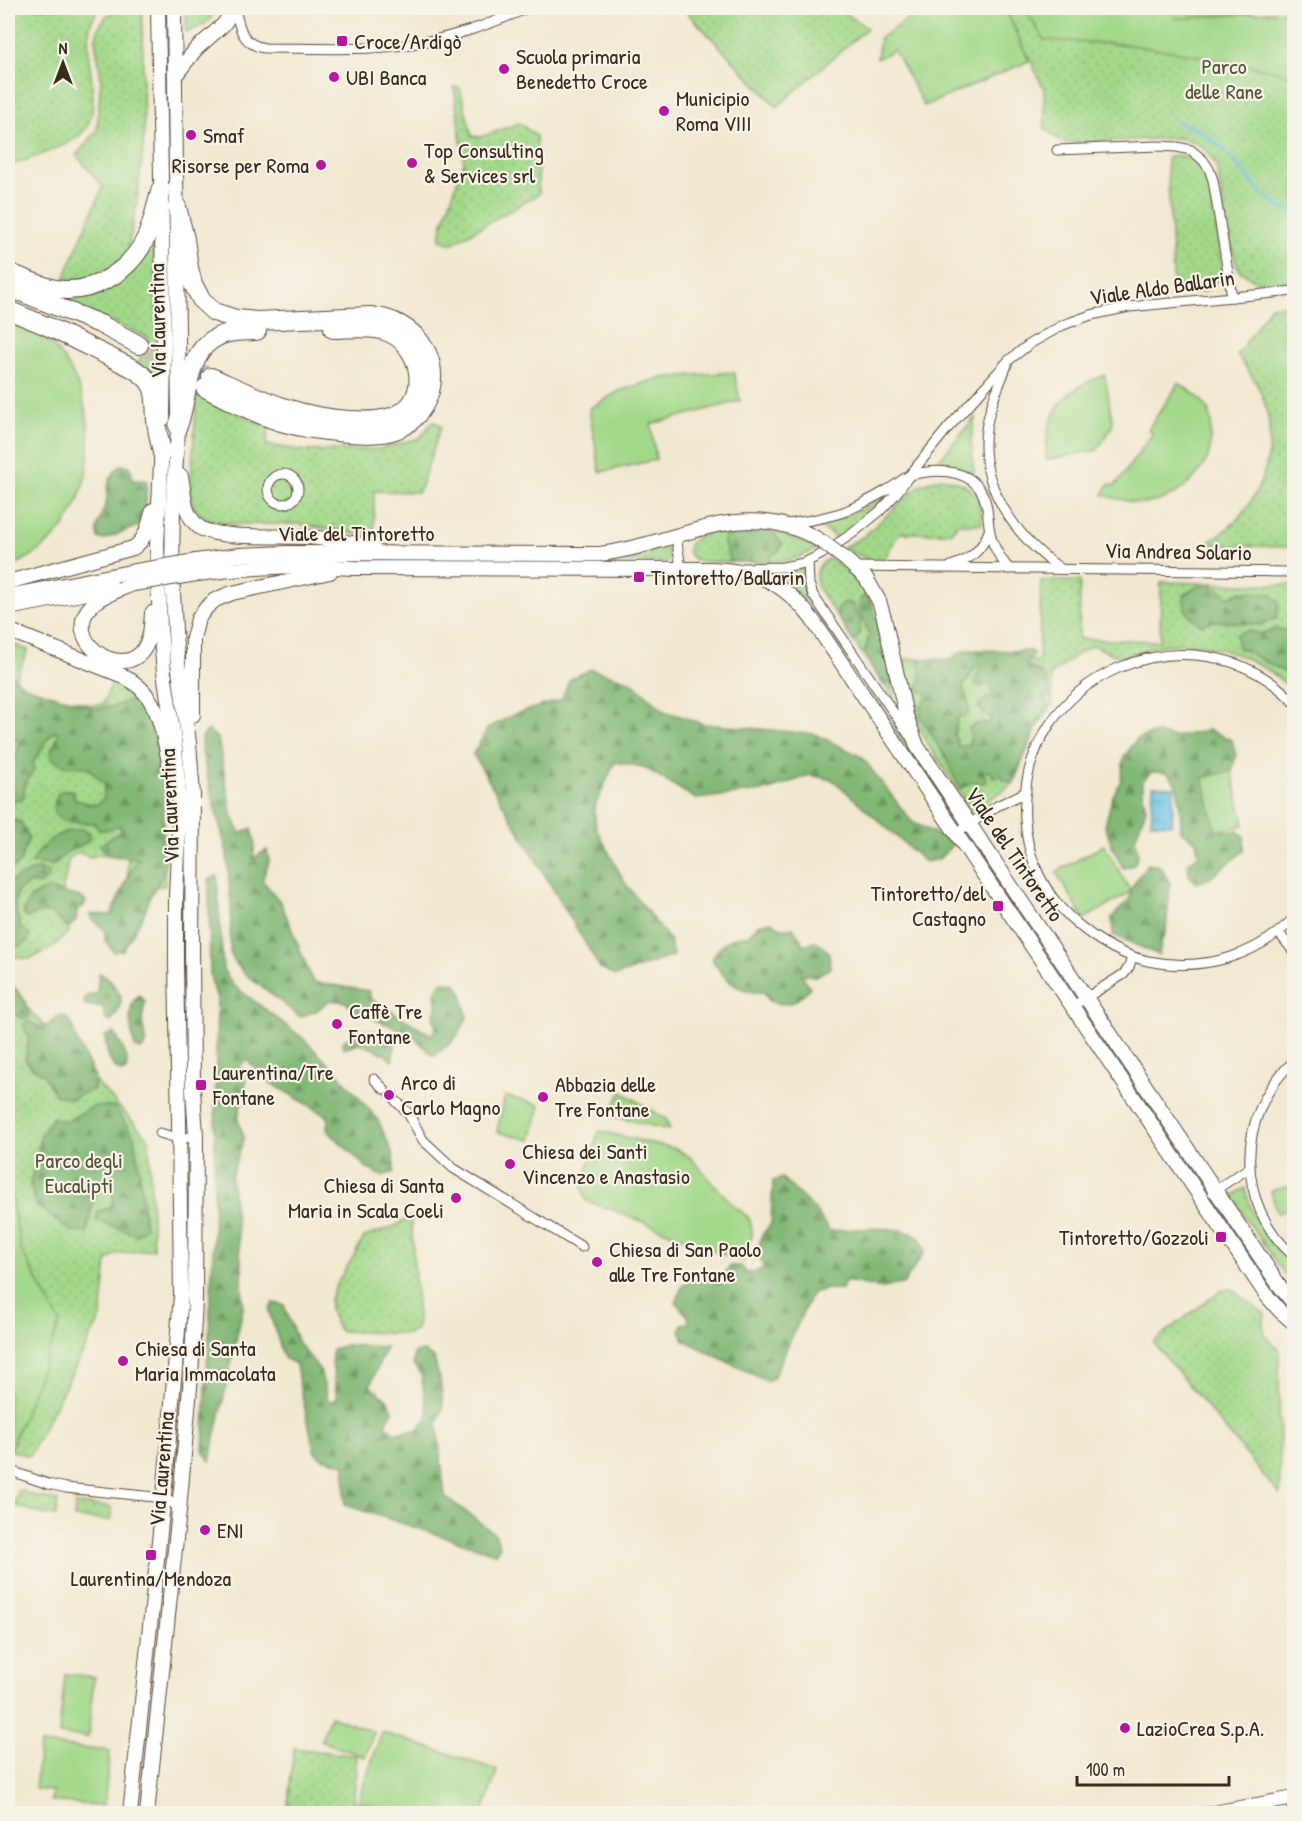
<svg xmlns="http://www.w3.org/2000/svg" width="1302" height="1821" viewBox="0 0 1302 1821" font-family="'Patrick Hand',sans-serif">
<defs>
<pattern id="grass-dots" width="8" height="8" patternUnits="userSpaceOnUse" patternTransform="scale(1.5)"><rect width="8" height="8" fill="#a2d889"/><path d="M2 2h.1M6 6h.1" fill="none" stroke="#8cba76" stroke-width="1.8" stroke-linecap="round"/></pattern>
<pattern id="forest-firs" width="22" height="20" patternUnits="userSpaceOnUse" patternTransform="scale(1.5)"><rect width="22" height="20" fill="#81b875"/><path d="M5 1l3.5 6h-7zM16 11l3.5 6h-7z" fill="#6b965f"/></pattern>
<pattern id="water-ripples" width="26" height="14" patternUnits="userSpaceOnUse" patternTransform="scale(1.5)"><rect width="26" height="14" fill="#67c1e5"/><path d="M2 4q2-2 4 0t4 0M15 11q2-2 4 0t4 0" fill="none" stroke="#569db9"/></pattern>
</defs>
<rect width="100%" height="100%" fill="#f7f3e8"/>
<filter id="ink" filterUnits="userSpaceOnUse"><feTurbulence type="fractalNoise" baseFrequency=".0167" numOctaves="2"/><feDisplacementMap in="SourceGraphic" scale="12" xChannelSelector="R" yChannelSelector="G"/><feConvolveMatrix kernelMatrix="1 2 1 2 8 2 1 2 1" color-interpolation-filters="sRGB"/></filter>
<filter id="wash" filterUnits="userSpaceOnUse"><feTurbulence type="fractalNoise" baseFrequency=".008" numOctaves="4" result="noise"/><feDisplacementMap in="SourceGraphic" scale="24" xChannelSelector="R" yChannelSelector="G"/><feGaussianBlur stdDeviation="1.35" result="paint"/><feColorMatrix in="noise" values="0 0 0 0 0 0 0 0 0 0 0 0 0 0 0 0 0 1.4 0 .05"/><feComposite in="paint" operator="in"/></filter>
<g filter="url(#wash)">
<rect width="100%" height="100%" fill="#f1e8d0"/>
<!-- grass -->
<g fill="url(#grass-dots)" stroke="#6e8154" stroke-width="1.5">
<path d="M8 8H100C68 41 116 110 76 138 60 149 27 160 8 166Z"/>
<path d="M122 8H142L144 138 137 202 129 244 123 259 99 274 81 280 64 278 103 187 76 155 97 131 101 78 95 40 99 27 107 15Z"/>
<path d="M186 8H214C213 23 199 28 186 32Z"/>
<path d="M683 8H838L867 28 777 107Z"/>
<path d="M1005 8H1247L1254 14 1294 10V281L1270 284 1256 281 1240 271 1236 263 1230 242 1216 165C1205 147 1198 141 1177 138L1063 143 1045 129 1044 89Z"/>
<path d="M454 87 460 88 472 136 481 137 519 123 536 136 539 194 451 244 440 240 442 226 464 162Z"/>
<path d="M1174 155C1194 158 1202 162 1210 182L1222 272 1214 285 1204 292 1178 293 1174 290 1167 162 1168 158Z"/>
<path d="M155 244 158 389 137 366 149 338 56 299C82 297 111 293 131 273 140 264 147 253 155 244Z"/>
<path d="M1294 304V547L1202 545C1257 520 1285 450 1261 393 1255 379 1246 367 1237 355L1271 306Z"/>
<path d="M197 394 269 428 266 445 307 451 379 449 420 438 433 421 441 426 419 492 374 491V537L298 524H232L215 521 204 517 194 509 190 496Z"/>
<path d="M975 417 971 440 974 474 956 466 935 465Z"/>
<path d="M940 478C969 481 982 495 982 524H957L952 532 944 533H899L881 565 842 548 863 537 920 485Z"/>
<path d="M887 495 888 497 868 515 836 540 829 532 811 525C840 521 863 510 887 495Z"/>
<path d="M756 528C778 531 798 539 818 549L789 561 711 562 697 561C691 557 686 553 689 546 698 527 738 529 756 528Z"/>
<path d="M662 546C669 550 671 555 666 562H596V559L633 555Z"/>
<path d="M830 558 851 576 871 600 892 675 894 697 883 684 819 590C813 576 816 565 830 558Z"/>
<path d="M803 568C802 579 803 587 809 597L959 820 956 821 813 608 788 583 775 574Z"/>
<path d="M1041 581H1080L1079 639 1160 641 1161 582 1294 585V691C1258 657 1209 638 1159 646 1150 648 1125 657 1119 656 1111 655 1101 648 1093 645L1077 654 1051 675 1053 704 1038 725 1013 784 974 810H971L927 743 915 716 903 659 1039 661Z"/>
<path d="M8 643 28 650 12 686 92 705 103 704 111 685 117 682 130 688 142 698 158 737 163 784 165 886 127 888 128 855 106 854 88 857 79 852 69 858 63 888 69 931 52 948 29 959 12 956 8 959Z"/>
<path d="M8 977 24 1004 149 1139 153 1249 116 1254 107 1261 101 1317 29 1456 10 1450 60 1322 21 1250 10 1188 8 1187Z"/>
<path d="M1245 1188C1252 1220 1269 1245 1294 1266V1288L1231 1197Z"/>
<path d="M411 1217 418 1322 416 1329 409 1334 340 1331C334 1322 328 1311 330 1300 334 1284 356 1255 364 1237L391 1228Z"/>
<path d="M1231 1289 1265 1314C1262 1332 1262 1338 1279 1348L1280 1495 1153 1342 1220 1291Z"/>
<path d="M19 1490 35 1496 58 1501 56 1516 42 1514 14 1505Z"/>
<path d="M75 1504 111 1507V1520L74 1518Z"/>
<path d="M294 1748 357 1756 354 1797 358 1813H287Z"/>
</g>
<!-- forest -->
<g fill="url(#forest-firs)" stroke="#5e714a" stroke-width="1.5" fill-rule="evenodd">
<path d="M121 465 130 466 133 481 140 479 147 481 145 515 140 525 103 540 98 538C94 525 104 513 107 500 108 496 107 490 108 486 110 478 115 470 121 465Z"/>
<path d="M731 528C753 528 771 522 782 545L778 552 772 555 770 562H731C725 548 719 540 731 528Z"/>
<path d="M1213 585 1229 597 1241 591 1271 594 1279 602 1277 618 1259 625 1215 621 1201 625C1188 615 1183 613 1184 595L1198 586Z"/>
<path d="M865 596C876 605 891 658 892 674 892 677 890 681 890 684H883L864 655 869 635 859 607 860 599Z"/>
<path d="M845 602 852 604 861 620 859 636 853 641 838 617V608Z"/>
<path d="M1276 629 1294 631V677L1238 647 1236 635C1245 629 1250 631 1260 633 1265 633 1271 630 1276 629Z"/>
<path d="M966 650 1030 651 1034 654 1026 665C1046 676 1046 673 1051 696L1041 698 1049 704 1033 732 1012 783 1003 779 1001 775 998 777 993 776 990 771 980 772 985 775 986 781 982 783C975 778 967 785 960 789L945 756 921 718 920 707 926 699 927 693 920 691 918 688 921 678 918 659 954 660 955 655ZM980 665 981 669 977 674 974 683 980 688 985 684H991L992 696 985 699 978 707 982 712 992 718 989 723 975 724 969 728 971 739 968 745 959 747 954 734 958 717H965L969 712 968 700 963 687 974 669Z"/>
<path d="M591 669 632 682 664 711 704 724 815 734 862 757 912 822 954 843 939 859 925 862 833 780 810 775 769 790 696 799 644 767 615 762 594 808 596 828 625 883 670 940 673 956 615 976 600 968 473 754 488 728 515 714 561 700 570 679Z"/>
<path d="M8 673 25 686 96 709 115 706 133 699 142 703 154 733 164 796 161 838 166 858 163 875 150 896 144 914 123 950 114 952 105 941V930L91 919V914L111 915 132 868 139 859 107 855 100 845 121 831 120 825 107 830H99L94 823 66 822 54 814V805L58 793 65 790 73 791 75 800 96 805 104 798V783L87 767 66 766 52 759 50 754 59 734 55 731 49 737 33 763 34 770 25 783 24 796 21 800H14L8 806V776L20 743 15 738 8 759Z"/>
<path d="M208 730 218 739 231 811 240 834 252 828 255 843 253 858 267 850 269 862 262 880 281 903 313 982 369 991 371 999 431 1035 436 1029 433 1016 436 1009 435 991 442 982 455 983 461 990 467 1018 459 1033 450 1044 434 1056 410 1034 354 1010 346 1002 330 1000 316 1011 300 1017 244 973 234 961 230 952 231 905 227 853 207 776 201 745 202 737Z"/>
<path d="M1208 730 1232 740 1236 756 1232 771 1204 778 1216 831H1237L1244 836V851L1211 877 1197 883 1189 876 1188 863 1199 855 1196 841 1181 831C1180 816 1182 780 1166 773 1162 772 1156 772 1152 772L1143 780V795L1146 809 1135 839 1138 854 1134 865 1123 868 1113 848 1105 826 1112 798 1121 780 1124 757 1137 739 1155 733 1172 737 1187 735Z"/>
<path d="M14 820 21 822 29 838 19 864 11 869C7 855 3 832 14 820Z"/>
<path d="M82 829 90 833V838L84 844 67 852 54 865 31 863C44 841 57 831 82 829Z"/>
<path d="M1147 864 1160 866 1170 883 1166 931 1161 942 1159 955 1113 935 1112 918 1130 898 1132 887Z"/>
<path d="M36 869 49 872 48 878 39 885 32 882 17 892 15 905 20 927 30 935 28 941 21 946H8V886L13 880Z"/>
<path d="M217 876 223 970 233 985 304 1039 341 1077 378 1120 393 1155 394 1172 382 1176 368 1169 327 1130 328 1116 272 1084 247 1060 240 1065 246 1082 238 1119 244 1138 231 1177 242 1269 243 1308 210 1461 203 1450 213 1254 217 999 210 976 209 880Z"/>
<path d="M49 889 80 897 86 901 84 906 77 910C77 919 76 923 68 927L51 913H38L27 918 23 914C29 896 32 895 49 889Z"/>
<path d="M771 922 781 928H793L800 937 803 945 816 941 829 952 830 968 816 976 801 974 810 987C797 1002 789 1008 769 1001L764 992C741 994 723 980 712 959 720 944 730 935 748 936L758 925Z"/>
<path d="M99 973 109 979 121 996 120 1008 111 1021H107L104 1015V1007L87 1006 84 1003 85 997 97 993Z"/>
<path d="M8 987H14L24 999 30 1017 24 1019 18 1017 8 1006Z"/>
<path d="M139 995 145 1001 142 1020 146 1044 141 1050 135 1047C131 1032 125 1006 139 995Z"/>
<path d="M58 1016 66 1017 73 1026 76 1039 95 1077 94 1089C86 1093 79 1094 72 1099L55 1095 43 1074 32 1068 25 1059 29 1037 25 1030 24 1024 28 1021C45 1031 45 1029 58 1016Z"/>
<path d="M357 1030 382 1032 396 1041 392 1061 385 1054 360 1043 343 1048V1042Z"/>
<path d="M115 1033C120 1046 130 1055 126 1070L121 1072C107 1064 107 1051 105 1036Z"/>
<path d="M94 1106 115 1107 134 1137 140 1173 145 1227 137 1235 96 1220 98 1212 110 1207 114 1201 109 1183H99L93 1202 87 1234 73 1232 37 1207 30 1185 41 1135 53 1117 65 1122Z"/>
<path d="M782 1178 815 1210 829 1231C849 1230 904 1223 919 1238 922 1240 924 1247 925 1251L904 1283 883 1288 845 1281 842 1289H826L812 1293 773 1378 766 1381 684 1340 680 1329 683 1324 689 1323 688 1316 676 1303 683 1284 705 1276 720 1279 730 1266H741L746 1273 756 1272 764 1268 758 1252 761 1236 771 1224 773 1181Z"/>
<path d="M273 1303 284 1305 297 1341 320 1370 328 1401 337 1400 332 1362V1349L346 1345 386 1347 370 1386 387 1399 393 1411 388 1419 386 1426 395 1433 417 1430 428 1416 421 1374 413 1364 414 1353 423 1351 434 1358 441 1385 443 1408 437 1423 445 1496 495 1534 500 1546 495 1553 345 1505V1464L322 1458 315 1452 299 1383 296 1364 284 1358 269 1311Z"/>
</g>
<!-- garden -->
<g fill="#a2d889" stroke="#6e8154" stroke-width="1.5">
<path d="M918 8H1005L1029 61 924 106 894 50 877 59 880 38 905 21Z"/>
<path d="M1025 8H1171L1175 19 1294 10V78L1276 71 1179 52 1122 44 1044 40Z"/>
<path d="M8 319C17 323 28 326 37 332 95 374 104 466 66 523 53 543 29 559 8 568Z"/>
<path d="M734 372 740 401 651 424 656 460 600 472 589 409 619 391 660 378Z"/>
<path d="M1105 375 1113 425 1097 450 1046 460C1044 415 1062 389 1105 375Z"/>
<path d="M1179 383C1191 392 1203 398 1209 412 1212 419 1211 431 1210 439 1210 445 1210 452 1208 457 1197 481 1173 500 1148 503 1132 504 1118 498 1103 495L1109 484 1115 486 1153 433 1148 429Z"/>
<path d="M1232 771 1244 825 1216 831 1203 778Z"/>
<path d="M1104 845 1131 892 1084 919 1056 872Z"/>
<path d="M622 1092 666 1119 670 1130 607 1115Z"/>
<path d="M505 1096 540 1105 531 1140 497 1132Z"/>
<path d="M599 1131 677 1149 690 1157 731 1203 749 1218 752 1229V1236L743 1261C689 1244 639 1217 586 1201L582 1186Z"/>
<path d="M1294 1185V1208L1277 1213 1271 1191Z"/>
<path d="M8 1187H9L21 1250 60 1322 10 1450 8 1449Z"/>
<path d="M65 1674 94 1677 88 1737 59 1734Z"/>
<path d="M330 1716 374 1732 365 1757 321 1741Z"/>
<path d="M382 1732 497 1770 483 1813H395L358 1801Z"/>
<path d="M40 1744 110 1751 104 1806 51 1801 52 1791 35 1789Z"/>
</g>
<!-- water -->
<path fill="url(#water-ripples)" stroke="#517682" stroke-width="1.5" d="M1153 786 1174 787 1172 824 1151 823Z"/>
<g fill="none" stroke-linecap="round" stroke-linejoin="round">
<!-- stream -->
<path stroke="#67c1e5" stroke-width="3" d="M1176 121 1202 132 1224 150 1262 193 1280 207 1294 213"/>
</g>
</g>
<g filter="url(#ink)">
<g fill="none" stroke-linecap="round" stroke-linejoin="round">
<!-- street-tunnel -->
<path stroke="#cdc2ac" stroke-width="9" stroke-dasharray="9 4.5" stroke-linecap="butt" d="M384 1089 396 1101"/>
<!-- highway-tunnel -->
<path stroke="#cdc2ac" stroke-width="18" stroke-dasharray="18 9" stroke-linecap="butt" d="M139 345 211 377"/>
<defs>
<g id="street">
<path d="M235 8C239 27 242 45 265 48 311 48 358 51 404 45 447 40 488 25 528 8"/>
<path d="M1057 150 1157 146 1177 147 1191 150 1203 160 1209 169 1213 180 1232 297"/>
<path d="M1007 365C999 386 989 407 986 430 978 487 1018 539 1061 569"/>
<circle cx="283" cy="489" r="15"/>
<path d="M788 524C807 521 827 518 846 511 860 505 874 498 887 490 895 486 903 478 911 475 933 469 964 468 979 488 989 502 987 517 990 532 992 546 1000 558 1009 569"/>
<path d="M676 536 681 568"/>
<path d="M808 562 809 584 813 595 909 735"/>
<path d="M951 566C970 560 982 550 989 531"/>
<path d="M855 567 1294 572"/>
<path d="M743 568 783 567 804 563 822 554 853 533 880 511 895 495 909 476 947 429 1009 360 1031 343 1063 325 1091 315 1129 307 1294 291"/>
<path d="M1294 702C1194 599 1015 675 1025 820 1027 853 1039 882 1060 907 1083 932 1115 954 1148 961 1202 972 1256 957 1294 918"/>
<path d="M956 833 997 806 1026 792"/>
<path d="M1279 933 1294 952"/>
<path d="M1073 1006 1124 974 1129 967 1132 957"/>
<path d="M1294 1061C1236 1113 1234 1205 1294 1256"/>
<path d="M374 1079 384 1089"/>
<path d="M396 1101 408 1113 423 1140 453 1168 582 1247"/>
<path d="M160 1133 180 1139 196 1136"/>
<path d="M1212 1192 1249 1168"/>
<path d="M8 1470 48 1484 66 1488 164 1498 172 1502 179 1511"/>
</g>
<g id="secondary">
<path d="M158 8 164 345 163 419"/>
<path d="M175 76 196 49 223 25 235 8"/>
<path d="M181 476C185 494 182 513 199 527 215 540 285 535 309 537 330 539 352 543 373 547"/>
<path d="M845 559 866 578 879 601 884 618 906 715 917 746 1279 1285 1294 1304"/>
<path d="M196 561 239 555 289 553 600 554C679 545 746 492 824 543"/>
<path d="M197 574C249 567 300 564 353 568L707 569C755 570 782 580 812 619L1267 1296 1280 1311 1294 1323"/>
<path d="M8 582 133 548C147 539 148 525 153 510"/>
<path d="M133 584C119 590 103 595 92 605 59 638 121 683 144 649 151 638 151 626 152 613"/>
<path d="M8 596 130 572"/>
<path d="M8 608 113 588"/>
<path d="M8 630 123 676C160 694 162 731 170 767"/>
<path d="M193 715V638L198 619 206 608 215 600 232 593 330 572"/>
<path d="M130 1814 165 1485 181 1296 179 1122 176 963V897L180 805 174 739 164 672 160 628 157 545 162 444"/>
<path d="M147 1814 179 1511 191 1376 195 1301 196 1136 193 1090 192 947 193 795 189 743 176 648 172 574 173 503 179 416 174 8"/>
<path d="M1208 1814 1294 1798"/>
<path d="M1294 1814V1813"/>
</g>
<g id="highway">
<path d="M177 207 185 239 189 268 193 284 202 301 214 312 236 319 257 321 370 316C416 319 449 364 423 407 416 418 407 426 395 430 380 435 364 434 349 433 323 431 297 428 272 419 249 411 227 399 205 388"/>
<path d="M8 272C23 278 39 286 56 289 93 295 130 271 146 238 153 222 156 205 161 189"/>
<path d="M8 287 100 324 139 345"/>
<path d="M8 310 49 327 134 369C159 385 154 394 156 420 157 431 160 442 162 453"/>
<path d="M211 377C259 398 296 417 350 420 364 421 378 421 391 417 431 405 424 351 392 334 375 325 351 329 333 329"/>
<path d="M178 426C190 393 185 342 229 333 238 331 248 331 257 331"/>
</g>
</defs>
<!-- street casing -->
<use href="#street" stroke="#564639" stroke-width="11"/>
<!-- secondary casing -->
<use href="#secondary" stroke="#564639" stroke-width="16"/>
<!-- highway casing -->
<use href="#highway" stroke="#564639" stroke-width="20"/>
<!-- street -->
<use href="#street" stroke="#fff" stroke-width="9"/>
<!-- secondary -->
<use href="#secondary" stroke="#fff" stroke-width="14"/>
<!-- highway -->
<use href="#highway" stroke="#fff" stroke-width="18"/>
<defs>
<g id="secondary-bridge">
<path d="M824 543 845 559"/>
<path d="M130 572 196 561"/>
<path d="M133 584 197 574"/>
</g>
</defs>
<!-- secondary-bridge casing -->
<use href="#secondary-bridge" stroke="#564639" stroke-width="16" stroke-linecap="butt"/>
<!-- secondary-bridge -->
<use href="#secondary-bridge" stroke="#fff" stroke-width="14"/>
</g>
</g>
<!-- markers -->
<g fill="#b5179e" stroke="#f7f3e8" stroke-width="2">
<rect x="336" y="35" width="12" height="12" rx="3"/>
<circle cx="504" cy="69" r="6"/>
<circle cx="334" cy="77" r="6"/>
<circle cx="664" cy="111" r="6"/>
<circle cx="191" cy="135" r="6"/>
<circle cx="412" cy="163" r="6"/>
<circle cx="321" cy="165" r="6"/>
<rect x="633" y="571" width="12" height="12" rx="3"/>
<rect x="992" y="900" width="12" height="12" rx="3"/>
<circle cx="337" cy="1024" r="6"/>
<rect x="195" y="1079" width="12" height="12" rx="3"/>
<circle cx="389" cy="1095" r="6"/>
<circle cx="543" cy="1097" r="6"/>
<circle cx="510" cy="1164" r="6"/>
<circle cx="456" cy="1198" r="6"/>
<rect x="1215" y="1231" width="12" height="12" rx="3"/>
<circle cx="597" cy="1262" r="6"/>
<circle cx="123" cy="1361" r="6"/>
<circle cx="205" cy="1530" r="6"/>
<rect x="145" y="1549" width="12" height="12" rx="3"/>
<circle cx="1125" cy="1728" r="6"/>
</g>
<g text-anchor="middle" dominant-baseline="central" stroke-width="4.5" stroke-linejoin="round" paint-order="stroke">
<!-- poi labels -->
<g font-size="22" fill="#3b2a1e" stroke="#f7f3e8" text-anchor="start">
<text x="354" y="41">Croce/Ardigò</text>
<text x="516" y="56">Scuola primaria<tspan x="516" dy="25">Benedetto Croce</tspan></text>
<text x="346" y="77">UBI Banca</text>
<text x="676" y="98">Municipio<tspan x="676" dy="25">Roma VIII</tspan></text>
<text x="203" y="135">Smaf</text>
<text x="424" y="150">Top Consulting<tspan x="424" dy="25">&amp; Services srl</tspan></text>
<text x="309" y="165" text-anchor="end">Risorse per Roma</text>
<text x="651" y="577">Tintoretto/Ballarin</text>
<text x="986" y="893" text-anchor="end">Tintoretto/del<tspan x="986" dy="25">Castagno</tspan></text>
<text x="349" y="1011">Caffè Tre<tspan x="349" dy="25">Fontane</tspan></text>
<text x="213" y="1072">Laurentina/Tre<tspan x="213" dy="25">Fontane</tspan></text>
<text x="401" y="1082">Arco di<tspan x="401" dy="25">Carlo Magno</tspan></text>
<text x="555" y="1084">Abbazia delle<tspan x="555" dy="25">Tre Fontane</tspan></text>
<text x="522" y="1151">Chiesa dei Santi<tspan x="522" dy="25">Vincenzo e Anastasio</tspan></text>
<text x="444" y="1185" text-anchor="end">Chiesa di Santa<tspan x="444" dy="25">Maria in Scala Coeli</tspan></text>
<text x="1209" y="1237" text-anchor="end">Tintoretto/Gozzoli</text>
<text x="609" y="1249">Chiesa di San Paolo<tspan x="609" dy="25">alle Tre Fontane</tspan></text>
<text x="135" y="1348">Chiesa di Santa<tspan x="135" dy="25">Maria Immacolata</tspan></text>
<text x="217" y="1530">ENI</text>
<text x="151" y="1578" text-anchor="middle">Laurentina/Mendoza</text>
<text x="1137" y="1728">LazioCrea S.p.A.</text>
</g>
<!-- park labels -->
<g font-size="22" fill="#555639" stroke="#f7f3e8">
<text x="1224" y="66">Parco<tspan x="1224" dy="25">delle Rane</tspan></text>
<text x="79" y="1160">Parco degli<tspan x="79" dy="25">Eucalipti</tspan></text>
</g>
<!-- street labels -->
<g font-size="22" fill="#3b2a1e" stroke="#f7f3e8">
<text transform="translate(1162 287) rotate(-8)">Viale Aldo Ballarin</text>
<text transform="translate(157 321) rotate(-91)">Via Laurentina</text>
<text x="356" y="533">Viale del Tintoretto</text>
<text transform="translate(1178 551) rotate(1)">Via Andrea Solario</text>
<text transform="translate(169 806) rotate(-92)">Via Laurentina</text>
<text transform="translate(1015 854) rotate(56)">Viale del Tintoretto</text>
<text transform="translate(161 1469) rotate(-85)">Via Laurentina</text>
</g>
</g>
<!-- margin -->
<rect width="1302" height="1821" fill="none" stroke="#f7f3e8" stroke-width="30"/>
<!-- north arrow -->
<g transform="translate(63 63)" stroke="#f7f3e8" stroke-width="4.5" paint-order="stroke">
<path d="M0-4.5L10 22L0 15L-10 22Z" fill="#3b2a1e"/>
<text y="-9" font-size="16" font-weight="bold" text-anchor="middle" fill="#3b2a1e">N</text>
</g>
<!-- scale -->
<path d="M1077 1776v9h152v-9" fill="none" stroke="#3b2a1e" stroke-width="3"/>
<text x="1086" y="1776" font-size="18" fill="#3b2a1e" stroke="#f7f3e8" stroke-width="4.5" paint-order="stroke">100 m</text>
</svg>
